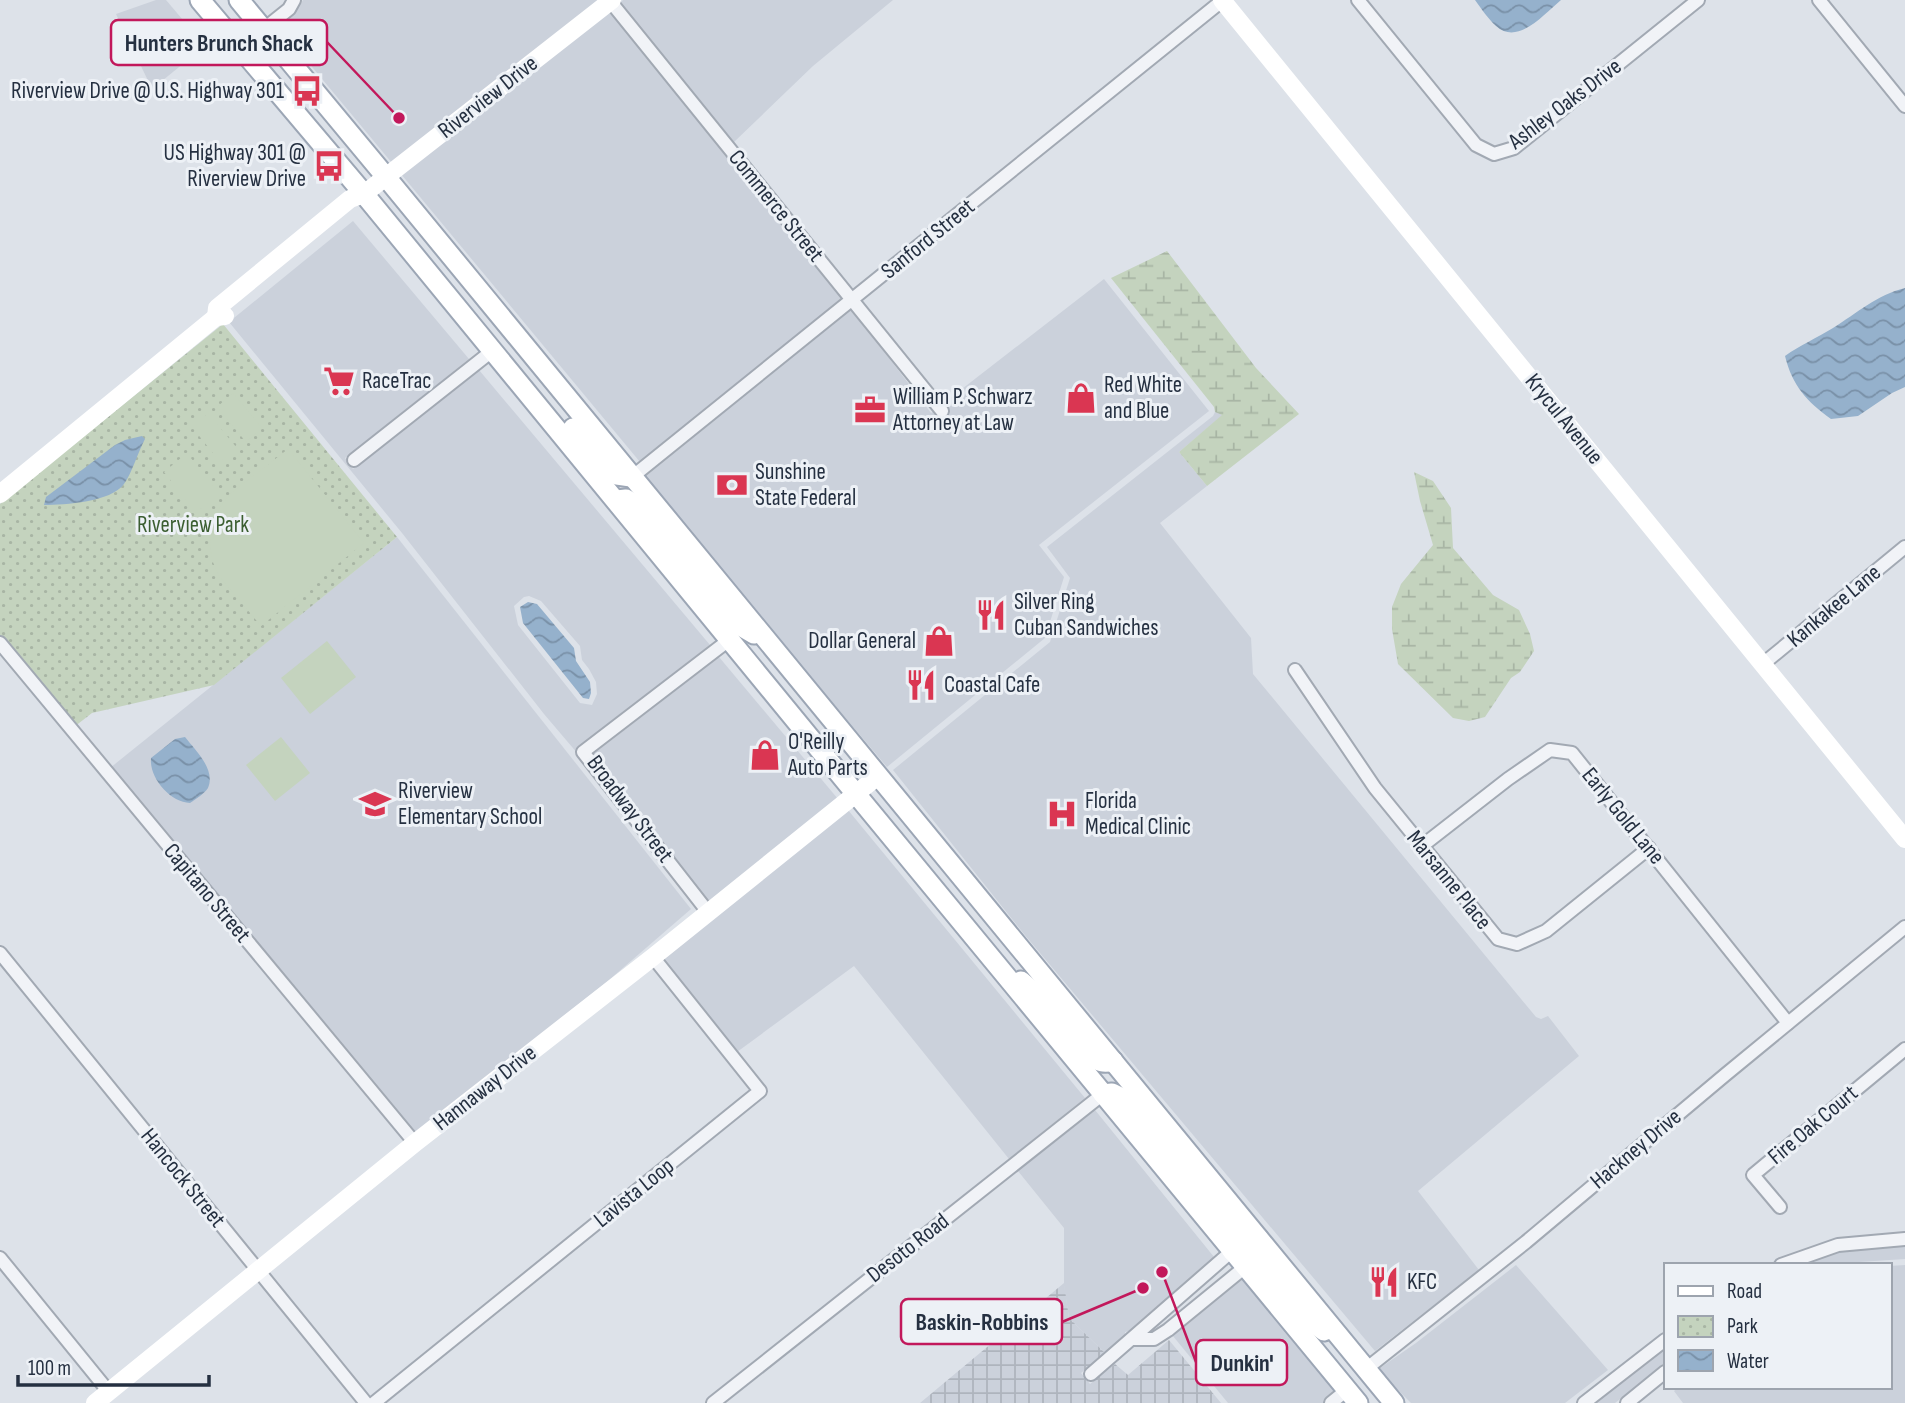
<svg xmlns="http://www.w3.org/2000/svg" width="1905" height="1403" viewBox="0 0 1905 1403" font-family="'Sofia Sans Condensed',sans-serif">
<defs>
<pattern id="industrial-grid" width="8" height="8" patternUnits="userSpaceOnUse" patternTransform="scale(1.75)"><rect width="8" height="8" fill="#cbd1db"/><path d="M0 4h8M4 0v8" fill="none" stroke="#aeb4bd"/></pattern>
<pattern id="wetland-marsh" width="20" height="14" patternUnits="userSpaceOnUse" patternTransform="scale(1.75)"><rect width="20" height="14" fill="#c4d3be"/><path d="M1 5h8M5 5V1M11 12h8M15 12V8" fill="none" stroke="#a8b5a4"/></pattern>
<pattern id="park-dots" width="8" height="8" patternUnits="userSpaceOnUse" patternTransform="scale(1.75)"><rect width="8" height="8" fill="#c4d3be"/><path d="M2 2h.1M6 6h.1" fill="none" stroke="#a8b5a4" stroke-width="1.8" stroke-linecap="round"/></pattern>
<pattern id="water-waves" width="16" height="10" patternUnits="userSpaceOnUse" patternTransform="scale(1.75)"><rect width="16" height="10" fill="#95b1cc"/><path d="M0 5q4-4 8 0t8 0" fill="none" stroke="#7990a7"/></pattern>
</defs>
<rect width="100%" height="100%" fill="#dde2e9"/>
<!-- built -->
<g fill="#cbd1db" fill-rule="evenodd">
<path d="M156 0H166L205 46 152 89 116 14Z"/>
<path d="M303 0H600L392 163 278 26 295 13Z"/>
<path d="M623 0H893L813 66 734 142 620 3Z"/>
<path d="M610 11 842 299 640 462 401 174Z"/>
<path d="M353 221 469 359 345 458 353 469 479 370 710 645 579 746 578 754 544 714 402 533 229 322ZM529 596 541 601 580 646 582 660 589 669 596 682 597 694 592 705 580 703 518 625 514 606 524 597Z"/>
<path d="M1104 279 1209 411 1039 545 1064 577 1045 638 887 767 641 476 850 307 931 413Z"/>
<path d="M1215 412 1223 415 1179 452 1207 486 1160 523 1251 638 1253 674 1536 1017 1541 1019 1548 1016 1579 1056 1418 1191 1479 1270 1375 1351 1024 934 893 770 1050 642 1070 578 1047 547 1213 416Z"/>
<path d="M397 537 691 909 609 980 414 1135 110 768Z"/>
<path d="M719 657 838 799 709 902 593 754Z"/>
<path d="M848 810 1085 1098 1009 1159 854 966 737 1052 662 959Z"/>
<path d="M1095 1110 1214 1257 1129 1331 1125 1332V1335L1105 1353 1069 1318 1064 1286V1228L1018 1171Z"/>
<path d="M1905 1246V1259L1859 1262 1852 1265H1801L1841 1252Z"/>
<path d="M1516 1265 1608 1370 1565 1403H1411L1385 1377 1380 1368 1416 1343Z"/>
<path d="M1905 1265V1403H1683L1674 1391 1679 1387H1889V1266Z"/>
<path d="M1245 1267 1347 1390 1331 1403H1228L1168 1330Z"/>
<path d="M1665 1349V1363L1615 1403H1596Z"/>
</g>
<!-- industrial -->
<path fill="url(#industrial-grid)" d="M1064 1283 1069 1318 1105 1353 1081 1373 1090 1384 1115 1364 1128 1375 1169 1340 1221 1403H920Z"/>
<!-- wetland -->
<g fill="url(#wetland-marsh)">
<path d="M1167 251 1256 368 1299 414 1207 486 1179 452 1222 415 1215 412 1214 407 1111 278Z"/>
<path d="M1414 472 1433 481 1451 508 1453 548 1493 595 1519 610 1530 634 1534 651 1520 672 1511 678 1485 717 1469 721 1453 718 1398 664 1392 629V607L1401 584 1433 545 1420 501Z"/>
</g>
<!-- park -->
<path fill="url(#park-dots)" d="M223 324 397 537 214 685 92 713 74 727 0 635V504Z"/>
<!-- pitch -->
<g fill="#c4d3be">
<path d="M233 393 262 428 246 442 217 407Z"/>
<path d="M208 413 237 448 220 462 192 427Z"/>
<path d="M288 449 364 543 261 626 219 576 212 560 210 545 212 528 218 510 230 494Z"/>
<path d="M187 453 219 494 196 513 164 472Z"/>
<path d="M327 641 356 677 310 714 281 678Z"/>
<path d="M281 737 310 773 275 801 246 765Z"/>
</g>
<!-- water -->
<g fill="url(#water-waves)">
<path d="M1475 0H1561C1544 14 1518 46 1496 26 1488 19 1481 8 1475 0Z"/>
<path d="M1905 288V387L1892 393 1858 416 1831 419C1807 402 1792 385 1785 356 1800 345 1817 338 1833 328 1857 313 1877 295 1905 288Z"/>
<path d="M142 436 145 439C138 452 132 473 124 484 111 502 65 505 44 505L46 497 115 445 125 440Z"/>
<path d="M528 602 537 604 574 648 576 661 590 682 591 693 589 699 583 698 523 623 520 607Z"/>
<path d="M185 737C195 750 216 769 208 788 204 794 196 799 190 803 170 802 149 778 151 758L175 739Z"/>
</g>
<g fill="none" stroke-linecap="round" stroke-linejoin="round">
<defs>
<g id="street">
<path d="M1358 0 1476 145 1494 154 1514 148 1698 0"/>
<path d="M1819 0 1905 106"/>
<path d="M610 1 942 411"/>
<path d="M264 29 289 9 294 0"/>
<path d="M354 460 492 351"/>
<path d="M632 477 1223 0"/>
<path d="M0 643 415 1143"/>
<path d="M1763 664 1905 547"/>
<path d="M1295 670 1375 788 1498 939 1517 944 1546 931 1649 848"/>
<path d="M1422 846 1508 779 1550 750 1572 753 1788 1023"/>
<path d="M708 912 583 752 729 640"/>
<path d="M0 953 366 1403"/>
<path d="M1780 1207 1753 1175 1905 1049"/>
<path d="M0 1258 109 1392"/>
<path d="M1781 1265 1838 1245 1905 1239"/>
<path d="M1132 1339H1154L1168 1330 1245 1267"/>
<path d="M1366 1369 1526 1242 1725 1075 1905 927"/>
<path d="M1091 1374 1232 1251"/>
<path d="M374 1403 760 1091 653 957"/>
<path d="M713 1403 1103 1094"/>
<path d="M1331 1403 1347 1390"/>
<path d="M1584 1403 1665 1340"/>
<path d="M1627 1403 1665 1372"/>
</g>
<g id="primary">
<path d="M200 0 364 194 856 794 1358 1403"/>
<path d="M239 0 386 177 1394 1403"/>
<path d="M573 428 606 468 617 475 631 477"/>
<path d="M617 500 626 499 637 506 732 621 754 634"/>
<path d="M1021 981 1048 1004 1091 1056C1099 1062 1104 1064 1113 1061"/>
<path d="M1103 1094 1112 1093 1126 1100 1189 1175 1210 1191"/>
<path d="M1195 1189 1205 1195 1243 1240 1250 1242 1258 1238"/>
<path d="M1232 1251C1243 1250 1248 1252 1257 1258L1305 1316 1324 1331"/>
</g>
</defs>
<!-- street casing -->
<use href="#street" stroke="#a2a9b3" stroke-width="16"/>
<!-- primary casing -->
<use href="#primary" stroke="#9ca6b5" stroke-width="23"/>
<!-- street -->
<use href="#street" stroke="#f1f3f7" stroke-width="12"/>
<!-- secondary -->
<g stroke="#fff" stroke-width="18">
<path d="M1222 0 1905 839"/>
<path d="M216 317 217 308 350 199 364 194 612 0"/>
<path d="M0 494 216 317 225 316"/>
<path d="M95 1403 415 1143 653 957 878 776"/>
</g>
<!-- primary -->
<use href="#primary" stroke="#fff" stroke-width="19"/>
</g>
<!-- icons -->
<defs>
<symbol id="bus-bare" viewBox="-9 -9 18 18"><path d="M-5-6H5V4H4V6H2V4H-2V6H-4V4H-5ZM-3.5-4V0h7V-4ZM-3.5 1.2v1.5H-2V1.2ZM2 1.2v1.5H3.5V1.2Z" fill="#da3652" stroke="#edf1f6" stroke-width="2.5" paint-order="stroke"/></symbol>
<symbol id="supermarket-bare" viewBox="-9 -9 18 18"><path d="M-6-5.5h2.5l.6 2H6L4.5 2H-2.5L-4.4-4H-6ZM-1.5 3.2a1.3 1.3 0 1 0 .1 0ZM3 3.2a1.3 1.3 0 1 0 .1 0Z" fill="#da3652" stroke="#edf1f6" stroke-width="2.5" paint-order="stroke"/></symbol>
<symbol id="shop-bare" viewBox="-9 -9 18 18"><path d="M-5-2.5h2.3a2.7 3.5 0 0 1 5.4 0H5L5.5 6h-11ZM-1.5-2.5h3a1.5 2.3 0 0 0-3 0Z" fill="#da3652" stroke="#edf1f6" stroke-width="2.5" paint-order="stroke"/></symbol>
<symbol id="office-bare" viewBox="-9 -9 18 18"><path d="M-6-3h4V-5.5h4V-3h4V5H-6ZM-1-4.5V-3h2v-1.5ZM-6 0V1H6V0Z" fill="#da3652" stroke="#edf1f6" stroke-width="2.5" paint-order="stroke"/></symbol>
<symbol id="bank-bare" viewBox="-9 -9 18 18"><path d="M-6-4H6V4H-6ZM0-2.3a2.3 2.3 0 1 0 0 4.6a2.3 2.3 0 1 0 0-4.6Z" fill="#da3652" stroke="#edf1f6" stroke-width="2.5" paint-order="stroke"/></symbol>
<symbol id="restaurant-bare" viewBox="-9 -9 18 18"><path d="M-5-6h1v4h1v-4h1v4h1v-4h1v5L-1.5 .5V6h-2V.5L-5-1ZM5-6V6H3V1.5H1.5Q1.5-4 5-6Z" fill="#da3652" stroke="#edf1f6" stroke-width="2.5" paint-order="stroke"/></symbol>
<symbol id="school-bare" viewBox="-9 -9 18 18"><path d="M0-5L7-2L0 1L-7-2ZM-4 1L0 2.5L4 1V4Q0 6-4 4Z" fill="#da3652" stroke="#edf1f6" stroke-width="2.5" paint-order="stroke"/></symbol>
<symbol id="hospital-bare" viewBox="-9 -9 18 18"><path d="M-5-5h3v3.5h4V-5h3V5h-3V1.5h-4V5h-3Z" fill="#da3652" stroke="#edf1f6" stroke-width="2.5" paint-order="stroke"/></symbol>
</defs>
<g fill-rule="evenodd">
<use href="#bus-bare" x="285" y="69" width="44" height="44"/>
<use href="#bus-bare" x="307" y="144" width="44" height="44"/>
<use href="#supermarket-bare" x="317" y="359" width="44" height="44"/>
<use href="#shop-bare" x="1059" y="376" width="44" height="44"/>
<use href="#office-bare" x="848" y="388" width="44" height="44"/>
<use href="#bank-bare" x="710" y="463" width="44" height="44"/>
<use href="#restaurant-bare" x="969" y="593" width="44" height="44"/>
<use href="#shop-bare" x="917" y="619" width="44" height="44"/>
<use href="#restaurant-bare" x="899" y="663" width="44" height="44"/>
<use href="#shop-bare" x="743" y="733" width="44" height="44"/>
<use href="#school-bare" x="353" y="782" width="44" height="44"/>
<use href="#hospital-bare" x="1040" y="792" width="44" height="44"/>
<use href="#restaurant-bare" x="1362" y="1260" width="44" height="44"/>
</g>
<g text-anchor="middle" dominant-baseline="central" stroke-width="6" stroke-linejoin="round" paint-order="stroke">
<!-- poi labels -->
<g font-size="23" fill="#253041" stroke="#edf1f6" text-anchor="start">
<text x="284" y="91" text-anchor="end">Riverview Drive @ U.S. Highway 301</text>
<text x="306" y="153" text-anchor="end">US Highway 301 @<tspan x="306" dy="26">Riverview Drive</tspan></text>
<text x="362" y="381">RaceTrac</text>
<text x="1104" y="385">Red White<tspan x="1104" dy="26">and Blue</tspan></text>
<text x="893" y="397">William P. Schwarz<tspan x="893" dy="26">Attorney at Law</tspan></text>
<text x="755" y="472">Sunshine<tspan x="755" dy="26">State Federal</tspan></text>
<text x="1014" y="602">Silver Ring<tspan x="1014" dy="26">Cuban Sandwiches</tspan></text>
<text x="916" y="641" text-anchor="end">Dollar General</text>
<text x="944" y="685">Coastal Cafe</text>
<text x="788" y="742">O'Reilly<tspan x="788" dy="26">Auto Parts</tspan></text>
<text x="398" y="791">Riverview<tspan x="398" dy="26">Elementary School</tspan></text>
<text x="1085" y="801">Florida<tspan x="1085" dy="26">Medical Clinic</tspan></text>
<text x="1407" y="1282">KFC</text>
</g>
<!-- street labels -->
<g font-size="23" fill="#253041" stroke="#edf1f6">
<text transform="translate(488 97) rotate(-38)">Riverview Drive</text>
<text transform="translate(1565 104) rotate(-37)">Ashley Oaks Drive</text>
<text transform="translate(776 206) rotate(51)">Commerce Street</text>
<text transform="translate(928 239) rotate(-39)">Sanford Street</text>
<text transform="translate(1564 419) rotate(51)">Krycul Avenue</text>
<text transform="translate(1834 606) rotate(-40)">Kankakee Lane</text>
<text transform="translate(630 809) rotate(53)">Broadway Street</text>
<text transform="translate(1623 816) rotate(51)">Early Gold Lane</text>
<text transform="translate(1449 880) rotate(51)">Marsanne Place</text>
<text transform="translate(207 893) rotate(50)">Capitano Street</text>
<text transform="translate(485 1088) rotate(-38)">Hannaway Drive</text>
<text transform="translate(1813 1125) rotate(-40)">Fire Oak Court</text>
<text transform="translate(1636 1149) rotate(-40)">Hackney Drive</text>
<text transform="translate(183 1178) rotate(51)">Hancock Street</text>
<text transform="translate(634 1193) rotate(-39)">Lavista Loop</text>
<text transform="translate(908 1248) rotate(-38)">Desoto Road</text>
</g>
<!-- park labels -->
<g font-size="23" fill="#3b5e31" stroke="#edf1f6">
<text x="193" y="525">Riverview Park</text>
</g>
</g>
<!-- callouts -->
<path fill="none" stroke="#c2185b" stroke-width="2.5" d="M399 118L327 42M1143 1288L1062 1322M1162 1272L1196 1362"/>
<g fill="#c2185b" stroke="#edf1f6" stroke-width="2.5">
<circle cx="399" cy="118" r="7"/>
<circle cx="1143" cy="1288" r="7"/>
<circle cx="1162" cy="1272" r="7"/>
</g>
<g fill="#edf1f6" stroke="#c2185b" stroke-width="2.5">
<rect x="111" y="20" width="216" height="45" rx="7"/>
<rect x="901" y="1299" width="161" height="45" rx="7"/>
<rect x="1196" y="1340" width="91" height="45" rx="7"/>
</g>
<g font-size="24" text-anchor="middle" font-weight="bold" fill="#253041">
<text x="219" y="51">Hunters Brunch Shack</text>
<text x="982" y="1330">Baskin-Robbins</text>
<text x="1242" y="1371">Dunkin'</text>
</g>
<!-- legend -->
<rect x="1664" y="1263" width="228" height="126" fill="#edf1f6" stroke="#9da4ae" stroke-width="2"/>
<rect x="1678" y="1286" width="35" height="10" fill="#ffffff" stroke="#9da4ae" stroke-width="2"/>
<text x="1727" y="1298" font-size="21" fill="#253041">Road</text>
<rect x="1678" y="1316" width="35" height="21" fill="url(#park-dots)" stroke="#9da4ae" stroke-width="2"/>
<text x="1727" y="1333" font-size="21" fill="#253041">Park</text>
<rect x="1678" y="1350" width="35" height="21" fill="url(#water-waves)" stroke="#9da4ae" stroke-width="2"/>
<text x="1727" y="1368" font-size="21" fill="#253041">Water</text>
<!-- scale -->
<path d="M18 1375v10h191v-10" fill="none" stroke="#253041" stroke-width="3.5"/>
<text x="28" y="1375" font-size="21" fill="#253041" stroke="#edf1f6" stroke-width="5" paint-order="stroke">100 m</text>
</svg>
